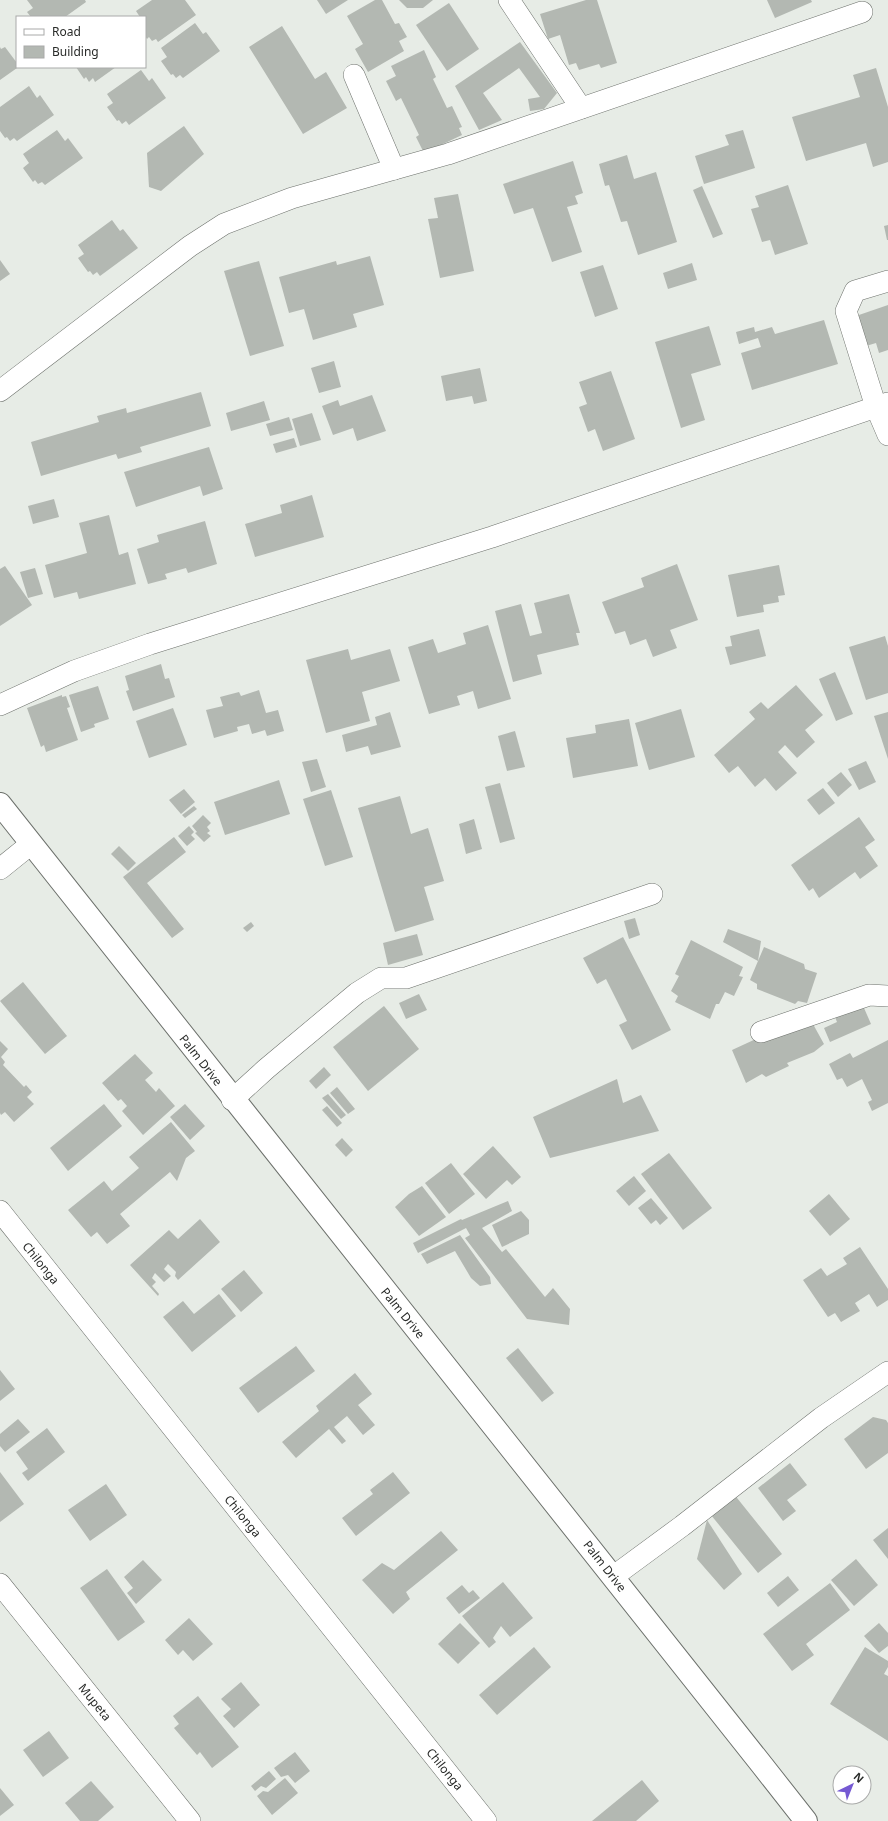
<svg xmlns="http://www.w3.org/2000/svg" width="888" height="1821" viewBox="0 0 888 1821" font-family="'Noto Sans',sans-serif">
<rect width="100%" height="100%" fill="#e7ece6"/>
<!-- building -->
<g fill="#b3b8b2">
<path d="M27 0H85L86 2 65 17H31L27 12 33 8Z"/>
<path d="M152 0H185L196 15 158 42 156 39 152 41 149 37 147 39 145 36V17H140L136 11Z"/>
<path d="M317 0H348L326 14Z"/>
<path d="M375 0H382L395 24 399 23 407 37 399 41 404 51 368 72 355 49 363 44 347 16Z"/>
<path d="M399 0H433L423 8H407Z"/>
<path d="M586 0H597L617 63 601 68 599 64 579 70 576 63 569 65 560 35 548 39 540 14Z"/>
<path d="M767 0H811L812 2 775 18Z"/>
<path d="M449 3 479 49 447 71 416 25Z"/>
<path d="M195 23 203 34 206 32 220 51 183 78 180 75 176 78 173 74 171 75 161 61 167 57 161 48Z"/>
<path d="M282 26 315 79 326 72 347 108 303 134 249 47Z"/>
<path d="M520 42 557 93 544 109 530 111 528 99 540 97 519 68 483 93 502 120 479 130 455 86Z"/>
<path d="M0 47 1 49 5 47 17 63V68L0 80Z"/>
<path d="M424 50 436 77 433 79 447 108 452 106 462 127 459 128 462 135 424 153 416 137 419 135 401 98 396 101 386 81 396 76 391 66Z"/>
<path d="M76 67H116L95 82 93 78 89 82 86 77 84 79Z"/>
<path d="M876 68 888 107V162L873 167 866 143 806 161 792 117 860 97 853 75Z"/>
<path d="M141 70 149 81 152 78 166 98 129 125 126 121 122 124 119 120 117 121 107 107 113 103 107 94Z"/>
<path d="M29 86 37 98 40 95 54 115 17 141 14 138 10 141 7 137 5 138 0 131V107Z"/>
<path d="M184 126 204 154 161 191 149 187 147 153Z"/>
<path d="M57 130 65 141 68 138 83 158 45 185 42 182 38 184 35 180 33 182 23 168 29 163 23 154Z"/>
<path d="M743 130 755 168 704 184 695 156 729 145 725 135Z"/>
<path d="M627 155 634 179 656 172 677 242 638 255 627 221 621 222 609 185 605 186 599 164Z"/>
<path d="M573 161 583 193 575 196 578 204 567 207 582 252 552 262 533 208 514 214 503 184Z"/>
<path d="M788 185 808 244 775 255 770 240 762 242 751 209 759 207 755 196Z"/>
<path d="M702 186 723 234 713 238 693 190Z"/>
<path d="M458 194 474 271 440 278 428 219 438 218 434 198Z"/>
<path d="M112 220 120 231 123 229 138 248 100 276 97 272 93 275 90 271 88 272 78 258 84 254 78 245Z"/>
<path d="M888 225V240H887L884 226Z"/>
<path d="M370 256 384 305 353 314 357 327 313 340 304 309 289 313 279 277 336 261 337 265Z"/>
<path d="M0 260 10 274 0 281Z"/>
<path d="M259 261 284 346 250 356 224 271Z"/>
<path d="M692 263 697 280 668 289 663 273Z"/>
<path d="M603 265 618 309 595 317 580 272Z"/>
<path d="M888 305V350L879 353 876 343 866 346 856 316Z"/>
<path d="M824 320 838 364 752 390 741 353 761 347 758 338 739 344 736 332 754 327 755 332 772 327 775 334Z"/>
<path d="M709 326 721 365 691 374 705 420 681 428 655 342Z"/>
<path d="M334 361 341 387 319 393 311 368Z"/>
<path d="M480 368 487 401 474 404 472 396 446 401 441 376Z"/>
<path d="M611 371 635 439 603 451 595 429 588 432 579 407 587 404 579 382Z"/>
<path d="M201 392 211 426 140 447 142 452 118 459 116 454 41 476 31 442 99 422 97 416 126 408 127 413Z"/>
<path d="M372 395 386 431 357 441 353 428 333 435 322 406 338 400 340 406Z"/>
<path d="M264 401 270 420 231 431 226 413Z"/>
<path d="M312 413 321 440 300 446 292 419Z"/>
<path d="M289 417 293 430 270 436 266 424Z"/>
<path d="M294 438 297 447 276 453 273 444Z"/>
<path d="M209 447 223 489 203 496 200 486 136 507 124 472Z"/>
<path d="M312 495 324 537 255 557 245 524 282 513 280 505Z"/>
<path d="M54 499 59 517 33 524 28 506Z"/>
<path d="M109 515 119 555 128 552 136 584 79 599 77 592 54 598 45 565 87 553 79 523Z"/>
<path d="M205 521 217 564 188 573 186 568 165 574 167 579 148 584 137 549 159 542 157 535Z"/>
<path d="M677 564 698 620 670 630 677 648 653 657 646 639 630 645 625 631 615 634 602 602 644 587 641 578Z"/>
<path d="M779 565 785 595 778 596 779 602 763 605 764 612 737 617 728 575Z"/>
<path d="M5 566 32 605 0 626V569Z"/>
<path d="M35 568 43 594 28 598 20 572Z"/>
<path d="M569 594 580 633H576L579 645 537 655 542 674 513 682 495 611 521 604 530 636 542 633 534 603Z"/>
<path d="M488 625 511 699 478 709 473 691 457 696 460 705 429 714 408 647 433 639 438 653 466 644 463 633Z"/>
<path d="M759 629 766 656 730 665 725 647 732 646 730 636Z"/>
<path d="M885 636 888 646V693L866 700 849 647Z"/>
<path d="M348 649 351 660 390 649 400 681 362 692 370 721 326 733 306 660Z"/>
<path d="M161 664 165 679 169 678 175 697 133 711 126 691 129 690 125 676Z"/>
<path d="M835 672 853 714 836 721 819 679Z"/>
<path d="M796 685 823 715 805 730 815 742 797 758 785 745 778 752 797 773 776 791 765 778 755 787 738 766 729 773 714 755 755 719 749 712 761 702 768 709Z"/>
<path d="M98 686 109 719 94 724 95 727 81 732 69 695Z"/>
<path d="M259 690 266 713 278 710 284 731 267 736 265 730 252 734 249 724 237 727 238 731 214 738 206 710 223 706 220 697 239 692 241 696Z"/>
<path d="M62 695V697L66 696 70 707 67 708 78 740 46 752 44 745 41 747 27 708Z"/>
<path d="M173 708 187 745 149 758 136 721Z"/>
<path d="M681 709 695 757 649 770 635 723Z"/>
<path d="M390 712 401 747 371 755 368 746 346 752 342 735 377 725 375 717Z"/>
<path d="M888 712V759L874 716Z"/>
<path d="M629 719 638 766 573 778 566 738 596 733 595 725Z"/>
<path d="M515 731 525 767 507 771 498 736Z"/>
<path d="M317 759 326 787 311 792 302 762Z"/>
<path d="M866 761 876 782 859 790 848 769Z"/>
<path d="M841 772 852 785 838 797 827 783Z"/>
<path d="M279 780 290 814 225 835 214 802Z"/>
<path d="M500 783 515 839 500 843 485 787Z"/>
<path d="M823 788 835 803 819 815 807 800Z"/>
<path d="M184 789 195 802 181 814 169 800Z"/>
<path d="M331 790 353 857 325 866 303 799Z"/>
<path d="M400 796 411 834 428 828 444 881 424 887 434 920 395 932 358 808Z"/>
<path d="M194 806 197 809 185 818 182 815Z"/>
<path d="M203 815 211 823 207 827 210 831 207 833 211 836 204 842 195 833 197 832 192 826Z"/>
<path d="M859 817 875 840 865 847 878 866 860 879 855 872 819 898 813 888 809 891 791 865Z"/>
<path d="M474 819 482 849 466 854 459 824Z"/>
<path d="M189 826 194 832 191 835 195 839 187 846 178 836Z"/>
<path d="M174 837 186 852 147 883 184 929 172 938 123 877Z"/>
<path d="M119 846 136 863 128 871 111 854Z"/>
<path d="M635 918 640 935 629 939 624 921Z"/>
<path d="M251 922 254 926 247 932 243 928Z"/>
<path d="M728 929 761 941 758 961 764 947 804 964 805 969 817 973 807 1003 798 1001 795 1004 757 989V984L750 980 758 961 723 942Z"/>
<path d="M417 934 423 955 388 965 383 943Z"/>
<path d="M623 937 671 1030 632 1050 619 1025 627 1021 606 979 597 984 583 958Z"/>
<path d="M691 940 743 967 739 976 743 977 734 996 725 992 719 1004H716L710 1019 675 1002 678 996 671 991 679 976 675 974Z"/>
<path d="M23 982 67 1036 45 1054 0 1001Z"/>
<path d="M857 992 871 1024 830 1042 824 1028 837 1022 831 1007Z"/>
<path d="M419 994 427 1010 406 1019 399 1003Z"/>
<path d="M384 1006 419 1049 368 1091 333 1047Z"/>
<path d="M808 1015 824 1044 814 1052 787 1063 789 1066 766 1077 762 1074 746 1083 732 1050Z"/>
<path d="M888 1040V1103L872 1111 868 1102 872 1100 862 1079 847 1087 842 1078 837 1080 829 1064 850 1053 853 1058Z"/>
<path d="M0 1041 8 1049 1 1057 5 1062 3 1065 24 1087 26 1085 32 1092 27 1097 34 1104 14 1122 5 1112 1 1115 0 1113Z"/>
<path d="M135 1054 153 1073 145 1080 156 1092 159 1088 175 1106 143 1135 122 1111 127 1106 121 1099 118 1101 102 1083Z"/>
<path d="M324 1067 331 1075 316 1089 309 1081Z"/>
<path d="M617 1079 623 1103 641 1095 659 1131 550 1158 533 1117Z"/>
<path d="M337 1087 355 1109 348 1114 330 1093Z"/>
<path d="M328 1094 346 1115 341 1119 322 1098Z"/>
<path d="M104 1104 122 1126 68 1171 50 1148Z"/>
<path d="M185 1104 205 1126 190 1140 170 1117Z"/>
<path d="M327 1106 342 1123 337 1127 322 1110Z"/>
<path d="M171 1122 195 1151 186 1158 177 1181 170 1172 120 1214 130 1226 107 1244 97 1232 91 1237 68 1210 104 1181 112 1191 139 1168 129 1157Z"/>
<path d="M342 1138 353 1150 346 1157 335 1145Z"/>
<path d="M493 1146 521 1177 512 1185 507 1180 486 1199 463 1174Z"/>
<path d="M669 1153 712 1208 683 1230 641 1174Z"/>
<path d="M451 1163 475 1194 449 1214 425 1183Z"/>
<path d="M634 1176 646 1191 629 1206 616 1191Z"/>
<path d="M422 1186 446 1217 419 1236 395 1207 409 1194Z"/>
<path d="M829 1194 850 1219 830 1236 809 1211Z"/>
<path d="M651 1198 668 1218 660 1225 656 1220 651 1224 638 1208Z"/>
<path d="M508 1201 512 1211 482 1228 502 1252 506 1249 545 1297 553 1288 570 1309 569 1325 527 1319 465 1238 470 1235 466 1228 418 1253 413 1243 461 1219 462 1220Z"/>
<path d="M521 1211 529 1220V1234L502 1247 492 1225Z"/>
<path d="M200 1219 220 1242 178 1280 175 1276 176 1272 168 1264 164 1269 171 1276 164 1282 155 1273 152 1278 156 1282 152 1286 159 1294 158 1296 130 1265 169 1230 178 1239Z"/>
<path d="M460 1235 490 1277 491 1284 480 1286 471 1278 455 1251 427 1264 421 1254Z"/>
<path d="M860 1247 888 1289V1300L877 1307 869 1294 855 1303 860 1311 841 1322 835 1313 828 1317 803 1280 821 1268 827 1276 847 1264 843 1258Z"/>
<path d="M244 1270 263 1293 241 1312 221 1289Z"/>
<path d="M219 1294 236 1316 192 1352 163 1317 183 1301 194 1314Z"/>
<path d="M296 1346 315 1371 258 1413 239 1388Z"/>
<path d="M518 1348 554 1393 542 1402 506 1358Z"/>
<path d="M0 1370 15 1389 0 1401Z"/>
<path d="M355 1373 372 1394 358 1405 375 1425 363 1435 347 1416 334 1427 346 1441 342 1444 329 1429 296 1458 282 1442 319 1411 316 1406Z"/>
<path d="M873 1417 886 1420 888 1423V1453L866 1469 844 1439Z"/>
<path d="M18 1419 30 1432 5 1452 0 1446V1434Z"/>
<path d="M47 1428 65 1452 28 1481 22 1473 28 1469 16 1452Z"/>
<path d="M790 1463 807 1485 787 1500 796 1511 783 1521 758 1488Z"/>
<path d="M0 1472 24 1504 0 1522Z"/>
<path d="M393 1472 410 1493 356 1536 342 1518 373 1494 370 1490Z"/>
<path d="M725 1483 782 1554 758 1573 711 1515 707 1520 699 1524Z"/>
<path d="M106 1484 127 1515 90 1541 68 1510Z"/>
<path d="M707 1520 742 1574 724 1590 697 1559Z"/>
<path d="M888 1528V1559L873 1540Z"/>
<path d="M441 1531 458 1550 406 1592 410 1599 393 1614 362 1580 382 1563 394 1570Z"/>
<path d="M856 1559 878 1585 854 1606 831 1580Z"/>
<path d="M143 1560 162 1580 136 1604 127 1593 133 1588 124 1577Z"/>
<path d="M107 1569 145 1622 118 1641 80 1588Z"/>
<path d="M788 1576 799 1590 778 1607 767 1593Z"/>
<path d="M503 1582 533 1618 510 1637 501 1626 493 1638 496 1642 489 1648 462 1616Z"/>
<path d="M830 1583 850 1610 806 1644 814 1655 792 1671 763 1634Z"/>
<path d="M462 1585 469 1593 473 1590 480 1598 459 1614 446 1598Z"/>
<path d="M189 1618 213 1644 193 1661 183 1650 178 1655 165 1640Z"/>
<path d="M460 1623 480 1643 458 1664 438 1644Z"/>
<path d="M879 1623 888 1633V1646L879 1653 864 1636Z"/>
<path d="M534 1647 551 1667 497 1715 479 1695Z"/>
<path d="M865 1647 888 1661V1667L884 1674 888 1676V1741L830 1704Z"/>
<path d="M241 1682 260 1705 234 1728 223 1716 231 1709 221 1699Z"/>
<path d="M198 1696 239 1747 212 1768 200 1752 197 1755 174 1728 179 1724 173 1716Z"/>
<path d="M49 1731 69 1758 43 1777 23 1750Z"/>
<path d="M295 1752 310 1771 295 1783 288 1775 281 1777 274 1768Z"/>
<path d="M269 1771 276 1779 266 1788 261 1786 255 1791 251 1786Z"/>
<path d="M285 1778 298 1793 272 1815 257 1796 263 1791 268 1792Z"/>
<path d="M642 1780 659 1801 636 1821H592Z"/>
<path d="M91 1781 114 1807 98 1821H80L65 1803Z"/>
<path d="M0 1788 14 1805 0 1816Z"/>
</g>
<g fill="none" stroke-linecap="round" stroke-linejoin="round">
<defs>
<g id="minor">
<path d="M509 0 581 108"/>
<path d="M354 75 394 169"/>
<path d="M888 281 855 291 846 311 876 407 888 435"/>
<path d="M0 391 190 246 224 224 292 198 448 154 862 12"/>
<path d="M0 705 74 671 150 644 492 537 888 403"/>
<path d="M0 869 31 844"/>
<path d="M761 1032 869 995 888 996"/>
<path d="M232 1100 266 1069 357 993 381 978H406L652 894"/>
<path d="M0 1211 486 1821"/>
<path d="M614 1576 682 1526 821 1418 888 1372"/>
<path d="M0 1584 190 1821"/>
</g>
<path id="tertiary" d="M0 804C267 1145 539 1481 806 1821"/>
</defs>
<!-- minor casing -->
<use href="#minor" stroke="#6d716c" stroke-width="22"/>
<!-- tertiary casing -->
<use href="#tertiary" stroke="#6d716c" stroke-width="24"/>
<!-- minor -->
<use href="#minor" stroke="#fff" stroke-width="21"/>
<!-- tertiary -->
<use href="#tertiary" stroke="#fff" stroke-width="22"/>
</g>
<g text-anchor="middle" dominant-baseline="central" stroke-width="3.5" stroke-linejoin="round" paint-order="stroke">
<!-- street labels -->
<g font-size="12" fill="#292b29" stroke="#fff">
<text transform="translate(201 1060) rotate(52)">Palm Drive</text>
<text transform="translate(41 1263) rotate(51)">Chilonga</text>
<text transform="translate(403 1313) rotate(51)">Palm Drive</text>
<text transform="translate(243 1516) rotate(51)">Chilonga</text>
<text transform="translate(605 1566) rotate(52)">Palm Drive</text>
<text transform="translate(95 1702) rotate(51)">Mupeta</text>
<text transform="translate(445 1769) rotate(51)">Chilonga</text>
</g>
</g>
<!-- legend -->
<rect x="16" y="16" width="130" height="52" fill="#ffffff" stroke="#a9aaa9"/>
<rect x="24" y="29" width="20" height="6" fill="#ffffff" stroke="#a9aaa9"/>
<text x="52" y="36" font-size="12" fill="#292b29">Road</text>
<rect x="24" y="46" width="20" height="12" fill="#b3b8b2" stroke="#a9aaa9"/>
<text x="52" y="56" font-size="12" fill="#292b29">Building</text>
<!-- north arrow -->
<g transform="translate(852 1785) rotate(43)"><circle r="19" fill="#ffffff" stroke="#a9aaa9"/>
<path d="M0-3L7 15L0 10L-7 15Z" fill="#7559d3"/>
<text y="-6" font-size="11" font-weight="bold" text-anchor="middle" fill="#292b29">N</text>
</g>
</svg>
